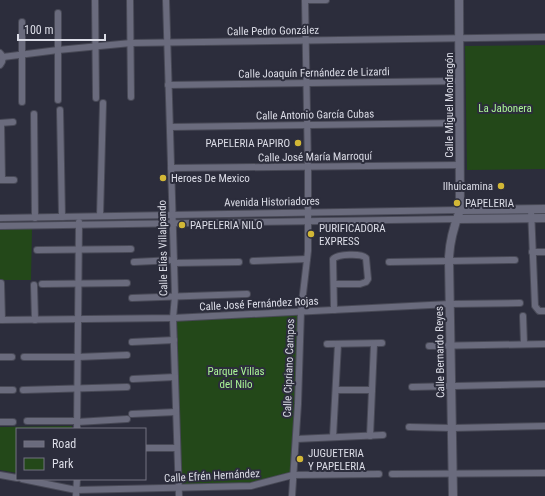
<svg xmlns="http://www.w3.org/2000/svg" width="545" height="496" viewBox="0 0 545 496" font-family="'Roboto Condensed',sans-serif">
<rect width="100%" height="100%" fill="#2c2d3c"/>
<!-- green -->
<g fill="#234819">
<path d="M545 45V169L467 170 465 46Z"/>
<path d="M32 228 31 280H0V229Z"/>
<path d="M298 314 291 474 257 485 180 487 177 321Z"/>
<path d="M72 426V429H17V473L0 470V427Z"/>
</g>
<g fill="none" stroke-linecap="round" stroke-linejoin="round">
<defs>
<g id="minor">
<path d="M95 0 96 98"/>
<path d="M130 0 131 97"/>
<path d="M166 0 175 296 173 318 179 496"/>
<path d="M305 0H326"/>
<path d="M58 13V100"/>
<path d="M0 53C4 57 3 61 0 65"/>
<path d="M3 57 58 50 131 43 545 37"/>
<path d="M168 85 460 81"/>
<path d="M22 102V22"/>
<path d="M60 110 62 217"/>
<path d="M34 114 35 218"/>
<path d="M0 123 13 122"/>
<path d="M1 123 2 180"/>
<path d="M170 127 460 123"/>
<path d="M171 168 460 165"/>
<path d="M0 180H14"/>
<path d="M531 209 535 306 539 311H545"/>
<path d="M100 216 103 103"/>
<path d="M0 218 460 210"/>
<path d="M0 226 457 219"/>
<path d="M37 250 131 249"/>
<path d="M532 252H545"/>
<path d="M253 261 307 259"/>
<path d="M134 262 174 260"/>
<path d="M389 262 515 260"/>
<path d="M174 263 239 262"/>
<path d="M1 283 2 320"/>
<path d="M42 284 127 283"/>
<path d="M34 285 35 320"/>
<path d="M132 298 247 294"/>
<path d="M334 310 333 259C338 254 361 253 366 258L368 279 366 282 360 284H334"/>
<path d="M523 316 524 344"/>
<path d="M0 320 173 318 450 304 520 303"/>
<path d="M132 342 174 340"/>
<path d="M327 344 382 343"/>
<path d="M429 346 545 344"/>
<path d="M0 357H12"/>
<path d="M24 357H78L127 355"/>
<path d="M133 379 175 377"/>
<path d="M412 387 545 384"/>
<path d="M0 390H13"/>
<path d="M23 390 127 387"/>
<path d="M336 390H372"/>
<path d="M132 414 176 412"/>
<path d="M27 421H77"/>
<path d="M0 422H13"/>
<path d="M77 422 127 419"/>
<path d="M409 427 452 428 545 426"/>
<path d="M77 429 79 222"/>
<path d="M370 436 374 344"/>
<path d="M333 437 338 344"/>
<path d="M296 439 383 435"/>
<path d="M145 448H177"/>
<path d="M392 474 545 473"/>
<path d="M0 475 17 478"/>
<path d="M22 479 76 490 251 486 293 475 379 474"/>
<path d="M76 496 77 479"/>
<path d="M292 496 298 404 301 311 308 251V170L305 0"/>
</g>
<g id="tertiary">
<path d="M460 210 545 209"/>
<path d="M457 219 545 218"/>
<path d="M453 496 449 260C449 244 454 226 460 210L459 0"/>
</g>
</defs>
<!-- minor casing -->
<use href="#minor" stroke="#484956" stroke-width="8"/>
<!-- tertiary casing -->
<use href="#tertiary" stroke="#484956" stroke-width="10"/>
<!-- minor -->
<use href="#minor" stroke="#6a6b7d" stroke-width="6"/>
<!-- tertiary -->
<use href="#tertiary" stroke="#6a6b7d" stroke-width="8"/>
</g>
<!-- markers -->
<g fill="#d2b736" stroke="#2c2d3c" stroke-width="1.5">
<circle cx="298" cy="143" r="4"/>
<circle cx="163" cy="178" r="4"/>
<circle cx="501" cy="186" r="4"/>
<circle cx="457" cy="203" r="4"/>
<circle cx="182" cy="225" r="4"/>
<circle cx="311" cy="234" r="4"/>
<circle cx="300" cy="459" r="4"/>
</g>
<g text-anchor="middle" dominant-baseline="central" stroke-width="4" stroke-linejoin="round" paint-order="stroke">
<!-- street labels -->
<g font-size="11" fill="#dcdde7" stroke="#2c2d3c">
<text transform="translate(273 31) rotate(-1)">Calle Pedro González</text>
<text transform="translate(314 73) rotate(-1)">Calle Joaquín Fernández de Lizardi</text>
<text transform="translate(449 105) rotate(-90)">Calle Miguel Mondragón</text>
<text transform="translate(315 115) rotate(-1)">Calle Antonio García Cubas</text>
<text transform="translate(315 157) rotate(-1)">Calle José María Marroquí</text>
<text transform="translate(272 202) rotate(-1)">Avenida Historiadores</text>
<text transform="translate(163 248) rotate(-91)">Calle Elías Villalpando</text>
<text transform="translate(259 304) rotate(-3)">Calle José Fernández Rojas</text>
<text transform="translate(440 352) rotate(-91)">Calle Bernardo Reyes</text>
<text transform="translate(289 368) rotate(-88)">Calle Cipriano Campos</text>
<text transform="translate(212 476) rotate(-3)">Calle Efrén Hernández</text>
</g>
<!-- park labels -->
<g font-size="11" fill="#aaf496" stroke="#2c2d3c">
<text x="505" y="108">La Jabonera</text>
<text x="236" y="371">Parque Villas<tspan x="236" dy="13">del Nilo</tspan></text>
</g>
<!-- poi labels -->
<g font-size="11" fill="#dcdde7" stroke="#2c2d3c" text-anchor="start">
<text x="290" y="143" text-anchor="end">PAPELERIA PAPIRO</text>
<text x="171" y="178">Heroes De Mexico</text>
<text x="493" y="186" text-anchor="end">Ilhuicamina</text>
<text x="465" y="203">PAPELERIA</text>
<text x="190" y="225">PAPELERIA NILO</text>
<text x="319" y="228">PURIFICADORA<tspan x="319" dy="13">EXPRESS</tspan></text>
<text x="308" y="453">JUGUETERIA<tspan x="308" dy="13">Y PAPELERIA</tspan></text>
</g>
</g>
<!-- legend -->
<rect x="16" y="428" width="130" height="52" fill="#2c2d3c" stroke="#727380"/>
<rect x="24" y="441" width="20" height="6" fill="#6a6b7d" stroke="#727380"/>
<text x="52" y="448" font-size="12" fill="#dcdde7">Road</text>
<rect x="24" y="458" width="20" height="12" fill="#234819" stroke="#727380"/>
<text x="52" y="468" font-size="12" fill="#dcdde7">Park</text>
<!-- scale -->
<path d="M18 34v6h87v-6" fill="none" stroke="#dcdde7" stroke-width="2"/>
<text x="24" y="34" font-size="12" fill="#dcdde7" stroke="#2c2d3c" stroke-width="3" paint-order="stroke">100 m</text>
</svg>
